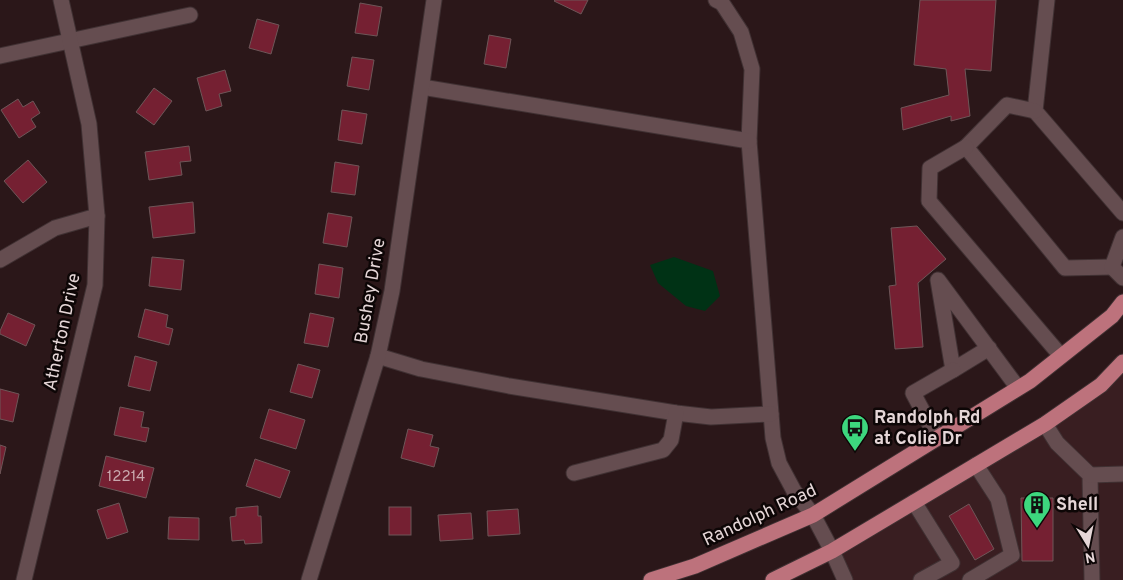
<svg xmlns="http://www.w3.org/2000/svg" width="1123" height="580" viewBox="0 0 1123 580" font-family="Overpass,sans-serif">
<rect width="100%" height="100%" fill="#2b1719"/>
<!-- built -->
<path fill="#391e21" d="M1123 362V580H845L832 551 1045 424Z"/>
<!-- green -->
<path fill="#003215" d="M674 257 713 271 720 296 705 311 686 306 658 283 650 265Z"/>
<!-- building -->
<g fill="#752032" stroke="#6e5658">
<path d="M555 0H588L581 14 554 1Z"/>
<path d="M920 0H996L991 71 965 69 970 116 951 121V116L903 130 901 108 949 95 946 69 914 65Z"/>
<path d="M360 3 382 7 377 36 355 33Z"/>
<path d="M257 19 279 25 271 54 249 48Z"/>
<path d="M489 35 511 39 506 68 484 64Z"/>
<path d="M352 57 374 60 369 90 347 86Z"/>
<path d="M225 70 231 91 219 94 222 106 206 111 197 78Z"/>
<path d="M154 88 172 101 154 125 136 112Z"/>
<path d="M18 99 23 107 33 101 40 113 31 119 36 127 19 138 1 110Z"/>
<path d="M342 110 367 114 362 144 338 140Z"/>
<path d="M189 146 191 161 180 162 182 175 149 180 145 152Z"/>
<path d="M28 160 47 182 23 203 4 181Z"/>
<path d="M335 162 359 166 355 195 331 192Z"/>
<path d="M193 202 195 233 153 238 149 207Z"/>
<path d="M328 213 352 217 347 247 323 243Z"/>
<path d="M917 226 946 259 918 283 923 347 895 349 889 286 896 285 891 228Z"/>
<path d="M152 257 184 260 181 290 149 286Z"/>
<path d="M319 264 343 268 339 298 315 294Z"/>
<path d="M145 309 168 315 166 327 173 329 169 345 138 337Z"/>
<path d="M8 313 35 325 26 346 0 334V331Z"/>
<path d="M310 313 334 318 328 347 304 343Z"/>
<path d="M135 356 157 362 150 391 128 386Z"/>
<path d="M298 364 320 370 312 398 290 392Z"/>
<path d="M0 389 19 394 13 422 0 419Z"/>
<path d="M120 407 144 412 141 427 149 428 146 442 114 435Z"/>
<path d="M269 409 305 420 296 449 260 438Z"/>
<path d="M408 429 433 435 430 446 439 448 434 467 401 458Z"/>
<path d="M0 445 6 447 0 474Z"/>
<path d="M106 456 154 468 146 498 99 486Z"/>
<path d="M255 459 290 471 280 498 246 486Z"/>
<path d="M1021 498H1053V561H1022Z"/>
<path d="M119 503 128 532 107 539 97 510Z"/>
<path d="M969 504 994 549 975 560 949 516Z"/>
<path d="M258 506V516H261L262 543 245 544 244 540 232 541 230 517 236 516V508Z"/>
<rect x="389" y="507" width="22" height="28"/>
<path d="M518 509 520 534 488 536 487 511Z"/>
<path d="M471 513 473 539 440 541 438 515Z"/>
<path d="M169 517 199 518V540L168 539Z"/>
</g>
<g fill="none" stroke-linecap="round" stroke-linejoin="round">
<defs>
<g id="minor">
<path d="M716 0 722 3 741 32 752 69 749 141 773 438 779 463 794 491 813 515 832 551 845 580"/>
<path d="M1047 0 1035 111 1123 213"/>
<path d="M0 56 190 15"/>
<path d="M422 87 749 141"/>
<path d="M1035 111 1007 105 966 147 1065 268 1112 267"/>
<path d="M966 147 930 168 929 201 1061 356"/>
<path d="M1123 237 1112 267 1123 278"/>
<path d="M0 260 55 228 97 216"/>
<path d="M989 348 953 370 938 280 1018 388"/>
<path d="M378 356 421 369 509 386 676 413 711 417 771 414"/>
<path d="M1045 424 1057 443 1090 475 1092 580"/>
<path d="M937 438 913 393 953 370"/>
<path d="M574 473 663 450 671 440 676 413"/>
<path d="M1090 475 1123 474"/>
<path d="M914 502 952 563 921 580"/>
<path d="M24 580 95 285 97 216 89 124 61 0"/>
<path d="M309 580 378 356 392 291 434 0"/>
<path d="M970 580 1012 555 998 499 976 465"/>
</g>
<g id="major">
<path d="M651 580 695 566 813 515 1030 381 1112 316 1123 302"/>
<path d="M773 580 832 551 1045 424 1101 385 1123 362"/>
</g>
</defs>
<!-- minor casing -->
<use href="#minor" stroke="#403133" stroke-width="17"/>
<!-- major casing -->
<use href="#major" stroke="#403133" stroke-width="17"/>
<!-- minor -->
<use href="#minor" stroke="#654d50" stroke-width="15"/>
<!-- major -->
<use href="#major" stroke="#bd727c" stroke-width="15"/>
</g>
<!-- icons -->
<defs>
<symbol id="bus-pin" viewBox="-11 -11 22 30"><path d="M0 17L-7.5 6A9.5 9.5 0 1 1 7.5 6Z" fill="#3dd77e" stroke="#0d0606"/><path d="M-5-6H5V4H4V6H2V4H-2V6H-4V4H-5ZM-3.5-4V0h7V-4ZM-3.5 1.2v1.5H-2V1.2ZM2 1.2v1.5H3.5V1.2Z" fill="#111"/></symbol>
<symbol id="building-pin" viewBox="-11 -11 22 30"><path d="M0 17L-7.5 6A9.5 9.5 0 1 1 7.5 6Z" fill="#3dd77e" stroke="#0d0606"/><path d="M-4-6H4V6H1V3H-1V6H-4ZM-2.5-4.3h1.7v1.8h-1.7ZM.8-4.3h1.7v1.8H.8ZM-2.5-1h1.7V.8h-1.7ZM.8-1h1.7V.8H.8Z" fill="#111"/></symbol>
</defs>
<g fill-rule="evenodd">
<use href="#bus-pin" x="839" y="412" width="32" height="43"/>
<use href="#building-pin" x="1021" y="489" width="32" height="43"/>
</g>
<g text-anchor="middle" dominant-baseline="central" stroke-width="5" stroke-linejoin="round" paint-order="stroke">
<!-- number labels -->
<g font-size="15" fill="#c9a8ae">
<text x="126" y="477">12214</text>
</g>
<!-- street labels -->
<g font-size="18" fill="#e5d6d7" stroke="#0d0606">
<text transform="translate(371 291) rotate(-80)">Bushey Drive</text>
<text transform="translate(63 332) rotate(-78)">Atherton Drive</text>
<text transform="translate(760 516) rotate(-25)">Randolph Road</text>
</g>
<!-- poi labels -->
<g font-size="18" font-weight="bold" fill="#e5d6d7" stroke="#0d0606" text-anchor="start">
<text x="874" y="418">Randolph Rd<tspan x="874" dy="21">at Colie Dr</tspan></text>
<text x="1056" y="505">Shell</text>
</g>
</g>
<!-- north arrow -->
<g transform="translate(1088 545) rotate(170)" stroke="#0d0606" stroke-width="4" paint-order="stroke">
<path d="M0-4L9 19L0 12L-9 19Z" fill="#e5d6d7"/>
<text y="-8" font-size="14" font-weight="bold" text-anchor="middle" fill="#e5d6d7">N</text>
</g>
</svg>
